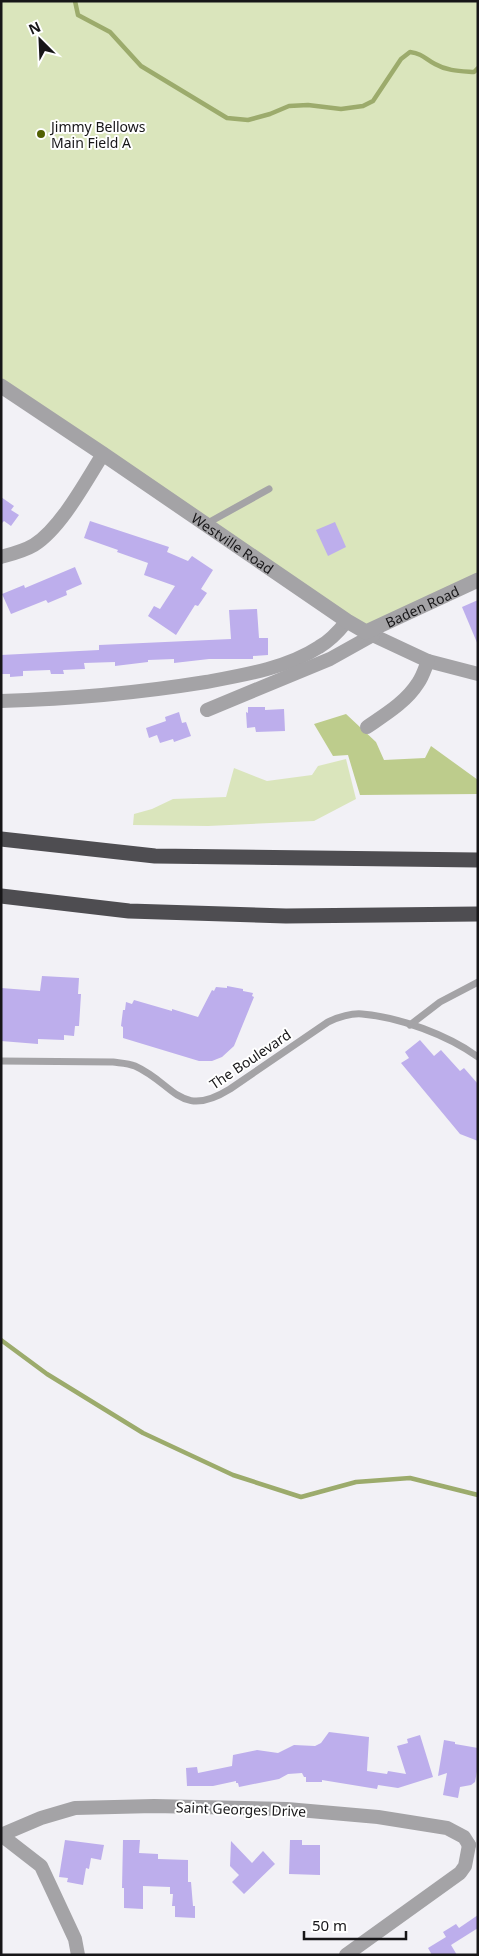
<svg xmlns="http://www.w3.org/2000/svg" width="479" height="1956" viewBox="0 0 479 1956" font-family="'Noto Sans',sans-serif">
<rect width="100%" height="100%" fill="#f2f1f6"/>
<!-- green -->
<g fill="#dae5bc">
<path d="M1 1H478V578L366 630 1 380Z"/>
<path d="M346 759 356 799 314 821 208 826 133 825 134 814 152 809 173 799 226 797 234 768 267 781 312 775 318 766Z"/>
</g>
<!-- forest -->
<path fill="#bdcc8c" d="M346 714 376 742 384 760 425 758 431 746 478 780V794L360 795 348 755 333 756 314 724Z"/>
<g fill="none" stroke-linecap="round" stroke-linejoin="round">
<!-- stream -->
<g stroke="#9cab6c" stroke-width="4.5">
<path d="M75 1 78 15 110 32 141 66 227 118 248 120 270 114 289 106 308 105 341 109 363 106 373 101 401 59 410 52C423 54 424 58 435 64 447 71 460 71 474 72L478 68"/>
<path d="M1 1340 47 1374 143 1433 233 1475 301 1497 356 1482 410 1478 478 1495"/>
</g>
</g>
<!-- building -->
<g fill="#bdaeec">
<path d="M1 497 14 506 11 510 19 515 11 526 4 521 1 524Z"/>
<path d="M90 521 169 547 167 552 188 561 192 556 213 570 201 589 207 593 198 606 195 605 176 635 148 616 154 606 160 609 175 586 144 575 148 563 117 552 118 550 84 538Z"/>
<path d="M335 522 346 547 328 556 316 530Z"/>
<path d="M75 567 82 584 66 591 67 595 48 603 46 600 11 614 2 594 24 585 25 588Z"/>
<path d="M478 600V645L462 607Z"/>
<path d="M257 609 259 638H268V655L253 656V659H209L174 663V659L148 660V662L115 666V662L84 663 85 669 63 670 64 674H51L50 670 23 671V676L10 677V674H1V655L99 650V645L231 639 229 610Z"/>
<path d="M248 707H265V710L284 709 285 731 256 732 255 727 247 728 246 712 248 713Z"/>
<path d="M179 712 182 723 186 722 191 736 174 742 173 739 160 743 157 735 149 738 146 728 166 721 165 717Z"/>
<path d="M42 976 79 978 78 994H81L79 1026H75L74 1036 64 1035V1040L38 1039V1044L1 1041V988L40 991Z"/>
<path d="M227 986 243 989V991L253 993 252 996 254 997 234 1046 222 1057 212 1061H199L123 1038V1027L121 1026 123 1010H125L126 1002 132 1004 134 1000 172 1011V1009L198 1017 212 990 214 991 216 987 227 988Z"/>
<path d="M420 1040 434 1056 441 1050 460 1071 464 1068 478 1084V1141L460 1134 401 1063 409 1058 405 1052Z"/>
<path d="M329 1732 369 1737 367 1771 387 1774 388 1771 406 1774 397 1746 408 1743 407 1739 420 1735 433 1777 398 1788 378 1785 377 1789 322 1780V1782H306V1777H304L302 1773 288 1774 279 1779 239 1787 238 1783H236V1781L213 1786H187L186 1768 197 1767 198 1773 232 1766 233 1755 257 1750 278 1753 294 1745 315 1746 321 1743Z"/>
<path d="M444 1740 455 1742V1744L478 1748V1766L475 1782 471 1785 460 1787 458 1798 443 1795 447 1773 438 1776Z"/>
<path d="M65 1840 104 1845 101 1860 91 1858 89 1869 86 1868 83 1885 67 1882 68 1878 59 1877Z"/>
<path d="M123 1840H140L139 1853 158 1854V1859L188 1860V1882H191L193 1906H195V1918L175 1917V1906H172L173 1894H170V1887L143 1886V1909L124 1908V1888H122Z"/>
<path d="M290 1840H302V1845H320V1875L289 1874Z"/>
<path d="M231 1841 252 1863 263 1851 275 1864 244 1894 232 1882 239 1875 230 1866Z"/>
<path d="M478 1915V1928L451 1945 457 1955H432L428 1948 446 1937 443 1932 456 1924 459 1928Z"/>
</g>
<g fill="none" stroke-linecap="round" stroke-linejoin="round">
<!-- service -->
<g stroke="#a4a3a6" stroke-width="7">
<path d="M206 524 269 489"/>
<path d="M410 1025 440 1002 478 982"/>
<path d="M1 1061 113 1062C120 1063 128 1063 135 1066 175 1084 180 1120 230 1089L328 1022C339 1017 350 1013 362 1014 399 1017 448 1035 478 1057"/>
</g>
<!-- minor -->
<g stroke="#a4a3a6" stroke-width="14">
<path d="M1 557C12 554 24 551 34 545 61 528 86 481 103 454"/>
<path d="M366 632 428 661 478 674"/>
<path d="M1 701C70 699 138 693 206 682 244 675 287 668 319 647 330 641 339 631 347 621"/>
<path d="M207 710 330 659 373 635"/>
<path d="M367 727C386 714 406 702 418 683 423 676 425 668 428 661"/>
<path d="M1 1835 41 1818 75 1808 154 1806 287 1809 378 1817 447 1828 464 1837 469 1845"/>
<path d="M1 1835 41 1866 75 1939 78 1955"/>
<path d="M346 1955 460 1873 465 1866 469 1845"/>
</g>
<!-- tertiary -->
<path stroke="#a4a3a6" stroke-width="15" id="s1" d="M1 386 103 454 347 621 366 632 478 580"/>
<!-- motorway -->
<g stroke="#4e4d51" stroke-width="15">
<path d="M1 839 155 856 478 860"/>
<path d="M1 896 129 911 286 916 478 914"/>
</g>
</g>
<!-- markers -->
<circle fill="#526103" stroke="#fff" stroke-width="2" cx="41" cy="134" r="5"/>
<g text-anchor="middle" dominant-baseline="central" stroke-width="4" stroke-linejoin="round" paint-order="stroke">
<!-- poi labels -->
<g font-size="14" fill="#171618" stroke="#fff" text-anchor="start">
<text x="51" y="126">Jimmy Bellows<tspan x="51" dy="16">Main Field A</tspan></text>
</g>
<!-- street labels -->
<g font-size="14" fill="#171618" stroke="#fff">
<text stroke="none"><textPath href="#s1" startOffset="280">Westville Road</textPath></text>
<text stroke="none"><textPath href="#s1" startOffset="502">Baden Road</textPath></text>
<text transform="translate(250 1059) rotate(-34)">The Boulevard</text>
<text transform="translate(241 1809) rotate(2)">Saint Georges Drive</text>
</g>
</g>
<!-- border -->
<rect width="479" height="1956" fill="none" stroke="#171618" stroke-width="5"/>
<!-- north arrow -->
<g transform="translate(40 40) rotate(336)" stroke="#ffffff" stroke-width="4" paint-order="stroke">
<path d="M0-4L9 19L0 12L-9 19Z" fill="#171618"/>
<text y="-8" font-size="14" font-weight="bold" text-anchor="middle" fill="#171618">N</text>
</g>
<!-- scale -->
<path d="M304 1931v8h102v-8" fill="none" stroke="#171618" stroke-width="2.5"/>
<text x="312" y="1931" font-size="15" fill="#171618" stroke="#ffffff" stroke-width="4" paint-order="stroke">50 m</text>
</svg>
